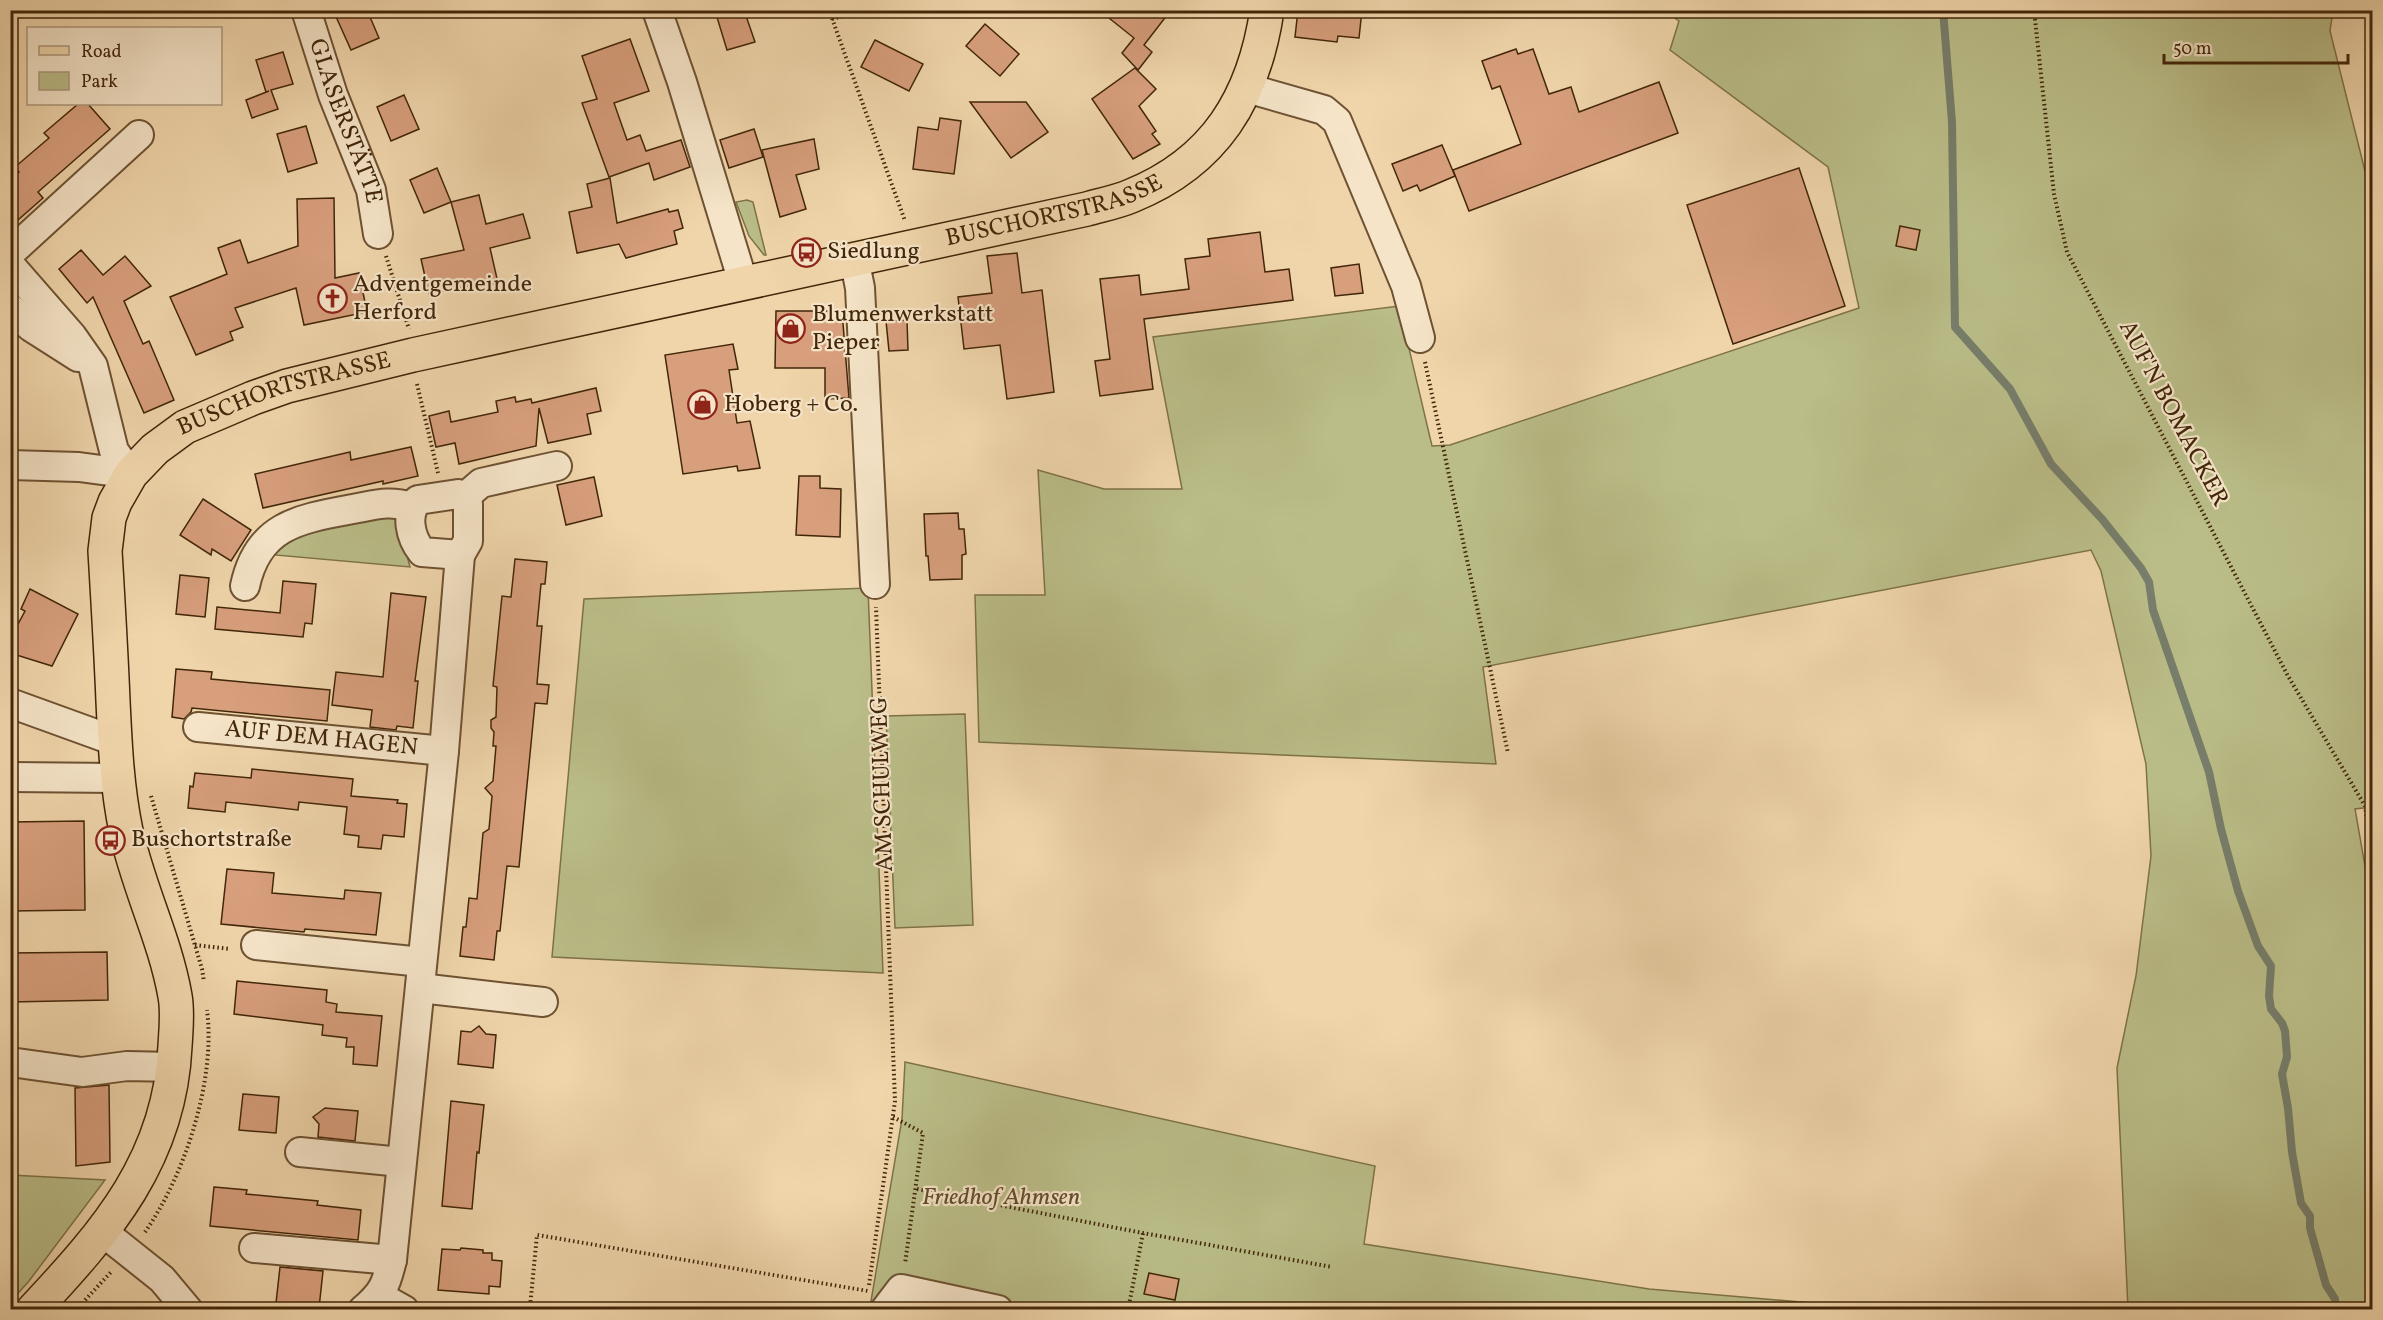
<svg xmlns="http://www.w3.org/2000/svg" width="2383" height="1320" viewBox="0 0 2383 1320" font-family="Vollkorn,serif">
<rect width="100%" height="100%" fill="#f0d5ab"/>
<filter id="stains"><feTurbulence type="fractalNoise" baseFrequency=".00333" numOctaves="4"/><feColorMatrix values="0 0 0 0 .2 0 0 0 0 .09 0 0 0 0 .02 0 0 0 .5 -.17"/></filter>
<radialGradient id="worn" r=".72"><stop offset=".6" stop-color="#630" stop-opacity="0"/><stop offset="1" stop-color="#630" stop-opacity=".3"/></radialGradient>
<!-- green -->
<g fill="#babd88" stroke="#7e7248" stroke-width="1.5">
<path d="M1664 11H2333L2330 31 2372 199V807L2355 809 2372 906V1309H2128L2117 1068 2136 976 2151 856 2146 764 2101 571 2091 550 1483 667 1496 764 979 742 975 595H1045L1038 470 1104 489H1182L1153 337 1399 306 1432 446 1450 445 1859 308 1828 167 1670 50 1679 21Z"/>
<path d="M747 200 753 202 766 255H764L749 236 736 202Z"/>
<path d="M395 510 410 567 264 554 285 536Z"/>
<path d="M868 588 883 973 552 957 584 599Z"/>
<path d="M965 714 973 925 895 928 886 716Z"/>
<path d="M905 1062 1375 1166 1364 1244 1649 1289 1881 1309 874 1310 870 1307 902 1119Z"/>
<path d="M10 1175 105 1180 29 1281 11 1301Z"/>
</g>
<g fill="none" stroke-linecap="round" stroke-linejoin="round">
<!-- stream -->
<path stroke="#777e6b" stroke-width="8" d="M1943 10 1952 122 1955 327 2010 389 2051 464 2102 519 2141 568 2149 582 2153 610 2209 772 2221 829 2238 891 2258 946 2271 966 2269 996 2271 1009 2282 1023 2285 1031 2287 1057 2282 1074 2288 1108 2292 1152 2301 1203 2310 1216V1228L2326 1285 2335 1299 2336 1310"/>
</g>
<!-- building -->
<g fill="#d89f7d" stroke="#422609" stroke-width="1.5">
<path d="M333 10H367L379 38 351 50Z"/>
<path d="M727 10H744L755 42 727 50 716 14Z"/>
<path d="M1099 10H1171L1144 45 1152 52 1138 70 1122 53 1134 38Z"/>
<path d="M1298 10H1362L1359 38 1338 36 1337 42 1295 37Z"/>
<path d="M985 24 1019 54 1000 76 966 46Z"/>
<path d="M630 39 649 91 614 103 627 140 640 135 646 151 681 140 690 167 654 180 649 163 609 177 582 103 597 99 582 56Z"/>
<path d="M875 40 923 64 909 91 861 67Z"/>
<path d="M1516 49 1518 54 1533 49 1549 94 1571 87 1579 112 1659 82 1678 133 1469 211 1453 170 1521 144 1500 86 1492 89 1482 61Z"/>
<path d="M283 52 293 84 271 90 278 109 252 118 246 100 269 91 266 92 256 60Z"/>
<path d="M1135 68 1156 89 1139 106 1156 131 1152 134 1160 144 1133 159 1092 99Z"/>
<path d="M404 95 419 129 391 141 377 107Z"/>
<path d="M970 102H1026L1048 132 1011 158Z"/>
<path d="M78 104H88L110 129 38 192 43 198 10 227V179L19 172 15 167 49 138 44 133Z"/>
<path d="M940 118 961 121 954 174 913 169 918 127 938 130Z"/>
<path d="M306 126 317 163 288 172 277 134Z"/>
<path d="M754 129 763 157 729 168 720 140Z"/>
<path d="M814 139 819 169 796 175 806 209 780 217 762 150Z"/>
<path d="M1442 145 1455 176 1420 191 1417 185 1403 191 1392 164Z"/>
<path d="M437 168 451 202 424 213 410 180Z"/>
<path d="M1799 168 1845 306 1733 344 1687 205Z"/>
<path d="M610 178 617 223 668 209 669 212 678 210 683 228 674 231 677 244 626 258 619 244 577 253 569 212 592 207 587 184Z"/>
<path d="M479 195 486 224 523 214 530 238 490 248 498 283 478 287V284L429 294 421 259 464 250 451 202Z"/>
<path d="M334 198 335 278 359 273 367 312 304 325 296 288 235 308 243 327 230 332 233 340 196 355 170 297 227 274 218 248 240 240 248 263 298 246 297 199Z"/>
<path d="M1900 226 1920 230 1916 250 1896 246Z"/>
<path d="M1260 232 1265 272 1289 269 1293 300 1144 319 1153 389 1100 396 1095 361 1110 359 1100 279 1139 275 1141 295 1189 289 1185 259 1210 256 1208 239Z"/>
<path d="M81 250 103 275 125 256 151 286 124 301 143 344 149 341 174 400 144 413 93 297 87 303 59 269Z"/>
<path d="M1017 253 1022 293 1042 290 1054 392 1007 399 1000 345 964 349 958 297 992 293 987 256Z"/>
<path d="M1359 264 1363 293 1335 296 1331 268Z"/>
<path d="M776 311H842L849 398 825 399V368H775Z"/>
<path d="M907 320 908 350 889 351 886 321Z"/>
<path d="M733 344 738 369 729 370 737 423 750 421 760 468 738 471 737 466 683 474 665 355Z"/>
<path d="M596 388 601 411 587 414 591 434 548 443 539 408 536 446 459 464 455 443 436 447 429 416 449 411 451 422 498 412 496 401 515 397 516 402 531 399 532 403Z"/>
<path d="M411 447 418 476 383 484V481L263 508 255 474 350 452 351 460Z"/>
<path d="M799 476H820V488L841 489 840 537 796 535Z"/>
<path d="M594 477 602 516 566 525 557 485Z"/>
<path d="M203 499 251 530 231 561 212 549 211 555 180 535Z"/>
<path d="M958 513 959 529H964L966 554 962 555V579L930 580 928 556H926L924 514Z"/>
<path d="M515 559 547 562 545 584H541L537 626H542L537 684 549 685 547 704 535 703 519 867 507 866 500 931H497L494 960 460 956 463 927H466L469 898 477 899 483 833 489 829 492 796 485 788 493 781 496 746H493L494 732 491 728V720L496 717 497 687 493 686 499 625 502 596 511 597Z"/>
<path d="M180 575 209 578 205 617 176 614Z"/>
<path d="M283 581 316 584 312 624 305 623 303 637 215 629 217 607 280 613Z"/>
<path d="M30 589 78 614 52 666 10 653V639L25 611 21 609Z"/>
<path d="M391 593 426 597 415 681H418L413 728 397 726 396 730 370 727 372 710 332 705 336 672 383 677Z"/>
<path d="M176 669 212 672 211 679 330 690 327 721 192 708 191 712 184 719 172 717Z"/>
<path d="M252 769 353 779 351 796 398 800 397 803 407 804 404 837 383 835 381 849 358 847 359 836 344 834 347 807 299 802 298 810 226 802 225 812 188 808 190 786 193 787 195 773 251 778Z"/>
<path d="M84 821 85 910 10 911V822Z"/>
<path d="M227 869 274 873 272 893 344 899 345 890 381 893 376 935 305 929 304 932 221 924Z"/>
<path d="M107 952 108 1000 10 1002V953Z"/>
<path d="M237 981 327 990 326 1002 337 1004 336 1012 382 1016 377 1066 353 1064 354 1047H346L347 1038 322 1035 323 1025 234 1014Z"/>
<path d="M479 1026 486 1034 496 1035 493 1068 458 1064 461 1031 471 1032Z"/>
<path d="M109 1085 110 1162 76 1166 75 1088Z"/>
<path d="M243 1094 279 1097 276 1133 239 1130Z"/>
<path d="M451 1101 484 1105 479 1153 477 1152 472 1209 442 1206Z"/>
<path d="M325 1108 358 1111 355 1141 318 1137 319 1124 313 1117Z"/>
<path d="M214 1187 247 1190 246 1194 318 1201 317 1205 361 1210 358 1240 210 1226Z"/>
<path d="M461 1248 483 1250V1253H492V1260L502 1261 500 1287 489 1286V1294L438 1290 442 1249 460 1250Z"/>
<path d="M280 1267 323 1271 319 1308 276 1303Z"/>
<path d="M1149 1273 1179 1279 1175 1300 1144 1294Z"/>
</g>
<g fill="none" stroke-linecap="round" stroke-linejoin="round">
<defs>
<g id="minor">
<path id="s1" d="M306 10 333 95 371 190 378 234"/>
<path d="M657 10 682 82 743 282"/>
<path d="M1247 88 1324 110 1337 121 1406 286 1420 338"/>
<path d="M10 253 139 135"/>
<path d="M854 258 860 288 875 584"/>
<path d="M10 265 72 336 93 366 114 451 131 474"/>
<path d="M10 308 31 327 78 357"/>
<path d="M10 465 79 467 131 474"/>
<path d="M458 494 465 497 468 504V541L460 555 422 552C410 537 405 514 418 500Z"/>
<path d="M465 497 481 483 557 466"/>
<path d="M245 586C258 525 299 519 353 509 376 505 388 500 412 507"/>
<path d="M10 703 115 741"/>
<path id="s2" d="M198 727 444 751"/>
<path d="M10 777 118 778"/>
<path d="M256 945 422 962"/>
<path d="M420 988 543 1002"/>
<path d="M10 1062 82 1072 127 1066 174 1067"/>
<path d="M300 1152 401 1162"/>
<path d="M103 1232 162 1279 188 1310"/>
<path d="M254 1248 392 1260"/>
<path d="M379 1296 404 1310"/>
<path d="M363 1310C383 1293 386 1285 392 1260L444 751 460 555"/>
<path d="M885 1310 901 1289 998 1310"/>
</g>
<g id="major">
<path id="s3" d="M33 1310C107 1231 170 1159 175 1046 176 1030 178 1012 175 996 165 939 138 887 126 831 117 788 115 744 113 701 111 651 108 601 105 551L109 518 115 502 131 474 155 449 185 427 253 398 287 386 413 355 1087 209C1101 205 1117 202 1131 196 1215 162 1254 98 1267 10"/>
</g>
</defs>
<!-- minor casing -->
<use href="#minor" stroke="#6e5232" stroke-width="32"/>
<!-- major casing -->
<use href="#major" stroke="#422609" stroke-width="36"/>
<!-- path -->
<g stroke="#422609" stroke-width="4" stroke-dasharray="1.5 3" stroke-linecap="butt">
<path d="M829 10 905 221"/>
<path d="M2034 10 2054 194 2067 252 2288 676 2365 806 2372 855"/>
<path d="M832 19 866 10"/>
<path d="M386 256 409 329"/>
<path d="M1425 362 1508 753"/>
<path d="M417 384 438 473"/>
<path d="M151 796 202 969 204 982"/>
<path d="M2365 806 2372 805"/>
<path d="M195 945 230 949"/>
<path d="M893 1117 923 1133 905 1264"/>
<path d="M917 1189 1143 1233 1332 1267"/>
<path d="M145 1232C185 1175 216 1080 207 1010"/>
<path d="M869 1285 895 1101 876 607"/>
<path d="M76 1310 111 1272"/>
<path d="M528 1310 530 1307 537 1235 868 1291"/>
<path d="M1128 1310 1143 1233"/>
</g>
<!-- minor -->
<use href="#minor" stroke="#f5e4c8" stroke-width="28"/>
<!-- major -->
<use href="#major" stroke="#f0d5ab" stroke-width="33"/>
</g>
<!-- icons -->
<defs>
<symbol id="bus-ring" viewBox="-11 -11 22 22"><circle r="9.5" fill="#f5e4c8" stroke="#8f2418" stroke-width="1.5"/><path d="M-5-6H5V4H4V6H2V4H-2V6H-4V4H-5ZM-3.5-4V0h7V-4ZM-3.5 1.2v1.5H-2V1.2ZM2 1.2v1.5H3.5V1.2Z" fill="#8f2418"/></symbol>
<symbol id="church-ring" viewBox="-11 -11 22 22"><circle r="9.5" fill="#f5e4c8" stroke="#8f2418" stroke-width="1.5"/><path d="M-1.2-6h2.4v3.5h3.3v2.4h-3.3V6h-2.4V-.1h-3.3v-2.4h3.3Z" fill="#8f2418"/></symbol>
<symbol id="shop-ring" viewBox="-11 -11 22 22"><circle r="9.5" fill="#f5e4c8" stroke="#8f2418" stroke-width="1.5"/><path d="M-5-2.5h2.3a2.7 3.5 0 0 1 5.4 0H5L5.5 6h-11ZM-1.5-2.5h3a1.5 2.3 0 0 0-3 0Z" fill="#8f2418"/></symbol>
</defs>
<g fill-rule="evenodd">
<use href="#bus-ring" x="790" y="236" width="33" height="33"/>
<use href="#church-ring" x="316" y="282" width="33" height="33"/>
<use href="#shop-ring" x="774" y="312" width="33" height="33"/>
<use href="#shop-ring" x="686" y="388" width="33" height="33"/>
<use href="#bus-ring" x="94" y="824" width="33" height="33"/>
</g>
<g text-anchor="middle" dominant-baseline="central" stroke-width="4.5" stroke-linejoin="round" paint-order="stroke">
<!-- street labels -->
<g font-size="24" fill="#422609" stroke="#f5e4c8">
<text stroke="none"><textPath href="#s1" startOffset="118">GLASERSTÄTTE</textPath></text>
<text stroke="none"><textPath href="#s3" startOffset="1862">BUSCHORTSTRASSE</textPath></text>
<text stroke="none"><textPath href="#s3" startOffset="1070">BUSCHORTSTRASSE</textPath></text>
<text transform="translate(2173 414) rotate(62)">AUF'N BOMACKER</text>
<text stroke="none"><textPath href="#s2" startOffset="124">AUF DEM HAGEN</textPath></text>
<text transform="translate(883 784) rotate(-92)">AM SCHULWEG</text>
</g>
<!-- poi labels -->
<g font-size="24" fill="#422609" stroke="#f5e4c8" text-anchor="start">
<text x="827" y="252">Siedlung</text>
<text x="353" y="285">Adventgemeinde<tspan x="353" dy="28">Herford</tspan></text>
<text x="812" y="315">Blumenwerkstatt<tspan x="812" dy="28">Pieper</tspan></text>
<text x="724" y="405">Hoberg + Co.</text>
<text x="131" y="840">Buschortstraße</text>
</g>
<!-- park labels -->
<g font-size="24" font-style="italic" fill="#604c29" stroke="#f5e4c8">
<text x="1001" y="1198">Friedhof Ahmsen</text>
</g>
</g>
<!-- margin -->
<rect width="2383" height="1320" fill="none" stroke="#f0d5ab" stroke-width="36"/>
<rect x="12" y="12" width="2359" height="1296" fill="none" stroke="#422609" stroke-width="3"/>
<rect x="18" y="18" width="2347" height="1284" fill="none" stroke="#422609" stroke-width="1.5"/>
<!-- legend -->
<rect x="27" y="27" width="195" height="78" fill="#f5e4c8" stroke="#ad987c" stroke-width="1.5"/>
<rect x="39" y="46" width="30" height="9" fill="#f0d5ab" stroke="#ad987c" stroke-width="1.5"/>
<text x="81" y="57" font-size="18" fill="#422609">Road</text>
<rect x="39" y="72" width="30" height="18" fill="#babd88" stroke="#ad987c" stroke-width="1.5"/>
<text x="81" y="87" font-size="18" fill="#422609">Park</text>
<!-- scale -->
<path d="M2164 54v9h184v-9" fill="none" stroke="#422609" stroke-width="3"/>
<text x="2173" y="54" font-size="18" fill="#422609" stroke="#f5e4c8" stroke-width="4.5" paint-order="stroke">50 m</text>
<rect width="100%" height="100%" filter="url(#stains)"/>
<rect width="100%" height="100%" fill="url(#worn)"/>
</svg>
